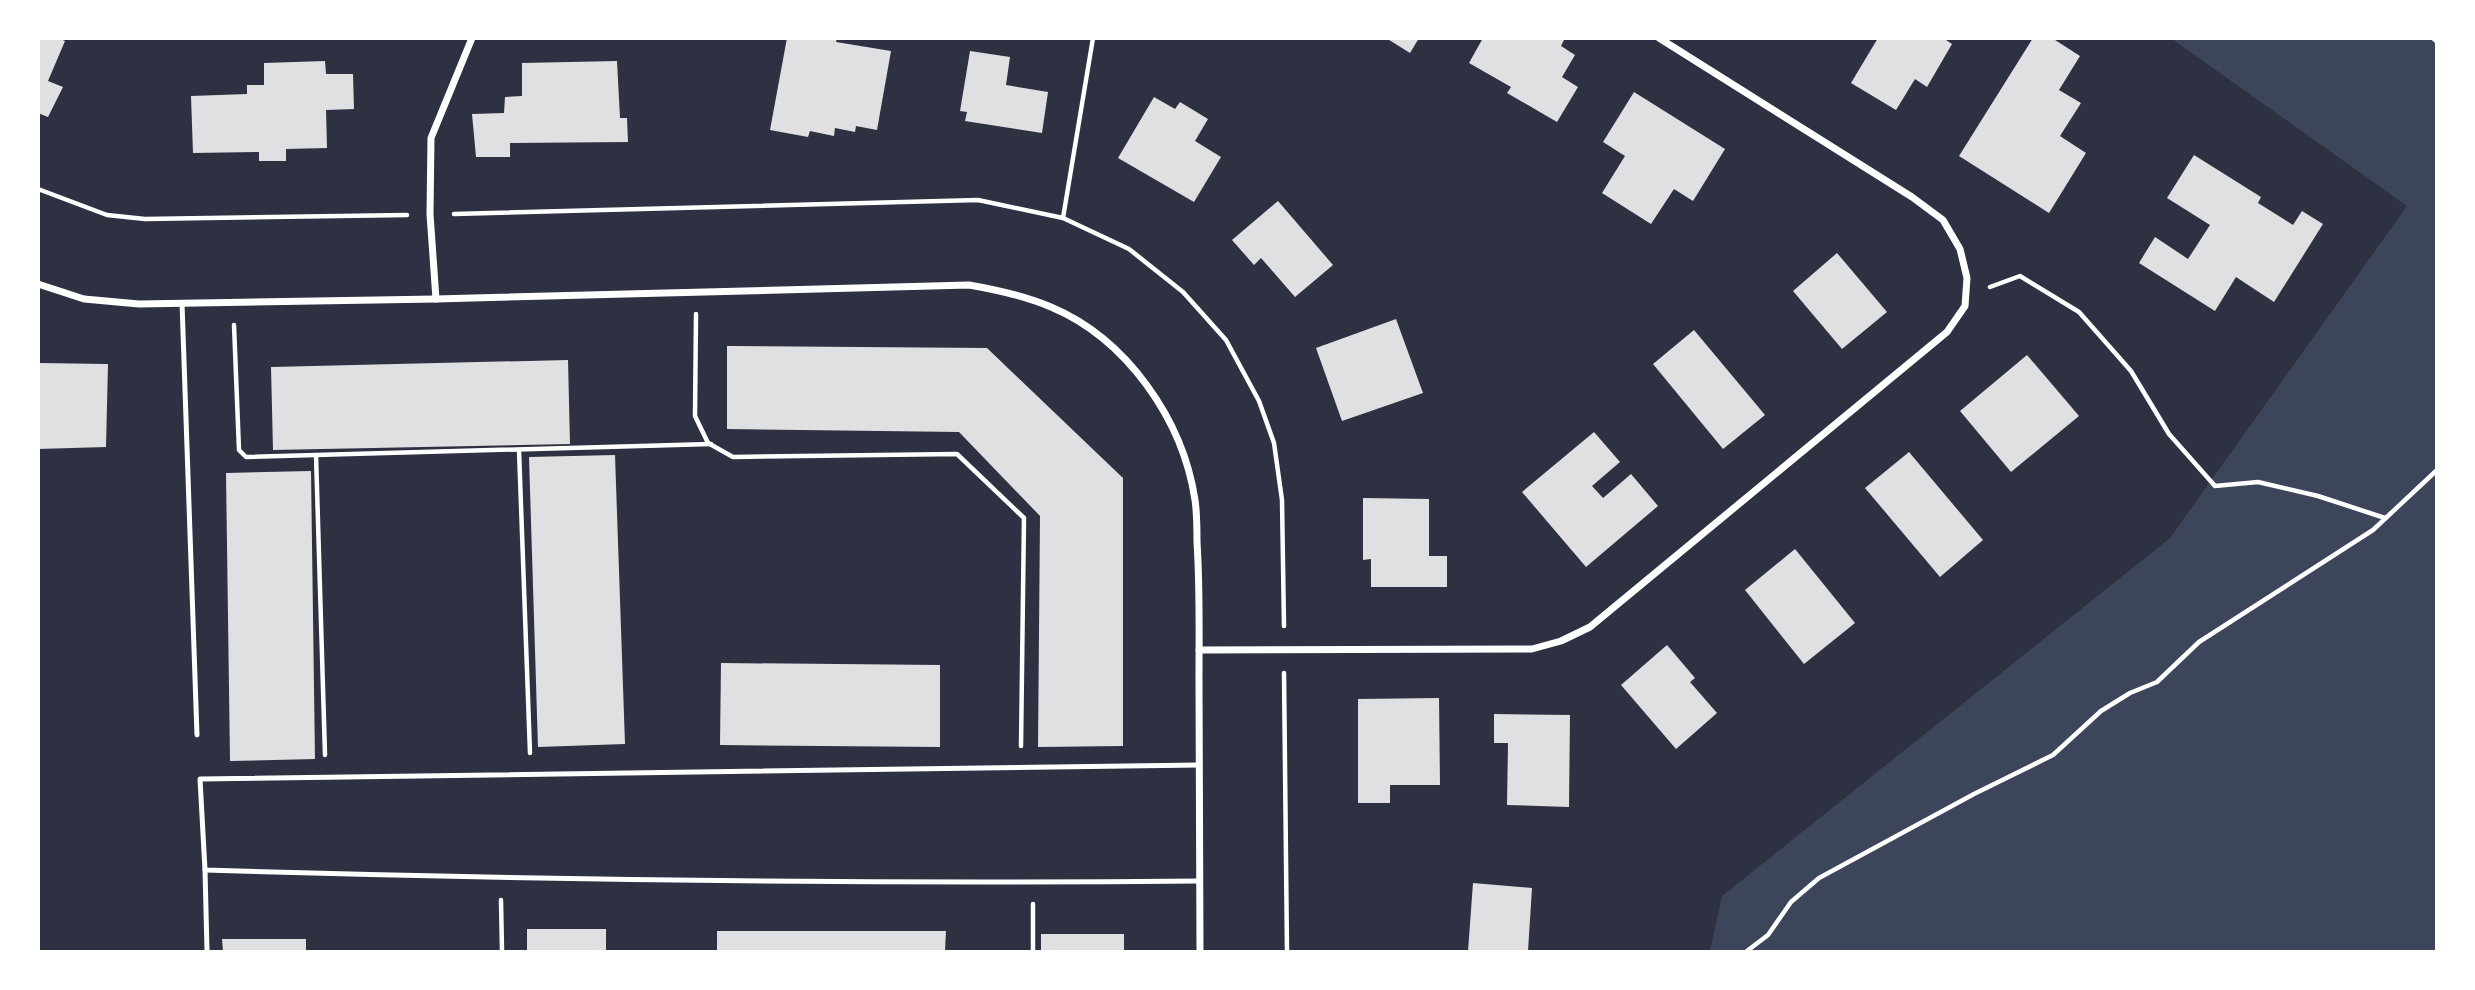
<svg xmlns="http://www.w3.org/2000/svg" width="2475" height="990" viewBox="0 0 2475 990" font-family="Signika,sans-serif">
<rect width="100%" height="100%" fill="#2d3142"/>
<!-- green -->
<path fill="#3c4559" d="M2172 39H2436V951H1710L1722 896 2170 538 2407 206Z"/>
<!-- building -->
<g fill="#e0e0e3">
<path d="M38 38H58L65 41 48 81 63 87 48 117 38 113Z"/>
<path d="M787 38H837L836 42 891 51 877 130 856 126 855 132 835 128 834 136 810 131 808 137 770 130Z"/>
<path d="M1386 38H1419L1410 53Z"/>
<path d="M1483 38H1565L1561 46 1575 55 1562 77 1578 87 1557 122 1507 93 1511 87 1469 63Z"/>
<path d="M1878 38H1943L1952 44 1927 87 1915 79 1896 110 1851 83Z"/>
<path d="M2033 38H2052L2080 56 2059 90 2081 103 2060 136 2086 153 2049 213 1959 156Z"/>
<path d="M970 51 1010 57 1006 85 1048 92 1042 133 965 121 967 112 960 111Z"/>
<path d="M325 61 326 74H353L354 109 326 110 327 148 286 149V161H259V152L193 153 191 96 247 94V85H264V63Z"/>
<path d="M617 61 620 118H627L628 142 510 143V157H476L472 114 504 113 505 97 522 96V63Z"/>
<path d="M1634 92 1725 149 1693 201 1674 189 1651 224 1602 193 1625 156 1603 142Z"/>
<path d="M1154 97 1175 109 1180 102 1208 119 1195 141 1221 157 1194 202 1118 158Z"/>
<path d="M2194 155 2261 197 2258 203 2293 225 2302 211 2323 224 2274 302 2236 277 2215 311 2139 263 2155 237 2188 259 2210 225 2167 198Z"/>
<path d="M1278 201 1333 265 1295 297 1261 258 1254 265 1232 240Z"/>
<path d="M1837 253 1887 312 1842 349 1793 291Z"/>
<path d="M1396 319 1423 393 1342 421 1316 348Z"/>
<path d="M1694 330 1765 415 1723 449 1653 364Z"/>
<path d="M727 346 987 348 1123 478V746L1038 747 1040 516 959 432 727 429Z"/>
<path d="M2027 355 2079 416 2011 472 1960 411Z"/>
<path d="M568 360 570 444 273 450 271 367Z"/>
<path d="M38 363 108 364 106 447 38 449Z"/>
<path d="M1594 432 1620 462 1592 486 1603 498 1631 474 1658 506 1586 567 1522 492Z"/>
<path d="M1909 452 1983 540 1940 577 1865 488Z"/>
<path d="M615 455 625 744 538 747 529 457Z"/>
<path d="M311 471 315 759 230 761 226 473Z"/>
<path d="M1363 498 1429 499V556H1447V587H1371V559L1363 560Z"/>
<path d="M1795 549 1855 623 1804 664 1745 590Z"/>
<path d="M1667 645 1695 678 1690 682 1717 713 1676 749 1621 685Z"/>
<path d="M721 663 940 665V747L720 745Z"/>
<path d="M1439 698 1440 785H1390V803H1358V699Z"/>
<path d="M1494 714 1570 715 1569 807 1507 805 1508 743H1494Z"/>
<path d="M1473 883 1532 888 1528 951H1468Z"/>
<rect x="527" y="929" width="79" height="22"/>
<path d="M717 931H946L945 951H717Z"/>
<rect x="1041" y="934" width="83" height="17"/>
<path d="M222 939H306V951H223Z"/>
</g>
<g fill="none" stroke-linecap="round" stroke-linejoin="round">
<!-- path -->
<g stroke="#fff" stroke-width="4.5">
<path d="M2433 38 2436 41"/>
<path d="M38 189 107 215 145 219 407 215"/>
<path d="M454 214 978 200 1063 218 1129 249 1183 292 1226 340 1259 401 1274 443 1282 500 1284 626"/>
<path d="M1063 218 1093 38"/>
<path d="M1990 287 2020 276 2079 312 2131 371 2169 434 2215 486 2258 482 2318 496 2385 518"/>
<path d="M696 314 695 416 708 443 733 457 957 454 1024 518 1021 746"/>
<path d="M234 325 239 450 246 457 711 444"/>
<path d="M519 450 530 753"/>
<path d="M316 455 325 755"/>
<path d="M1284 673 1287 951"/>
<path d="M501 900 502 951"/>
<path d="M1033 951V904"/>
<path d="M1747 951 1768 935 1791 902 1819 878 1974 794 2053 755 2101 711 2130 693 2157 682 2199 642 2373 530 2436 471"/>
</g>
<!-- service -->
<g stroke="#fff" stroke-width="5">
<path d="M182 303 197 735"/>
<path d="M1199 765 200 779 205 870C537 880 868 884 1200 881"/>
<path d="M205 870 207 951"/>
</g>
<!-- minor -->
<g stroke="#fff" stroke-width="7">
<path d="M38 284 84 299 139 304 436 299 969 285C998 290 1025 296 1051 307 1127 339 1183 420 1195 500 1197 513 1197 528 1197 542 1200 588 1199 634 1199 680 1199 771 1200 861 1200 951"/>
<path d="M436 299 430 214 431 138 472 38"/>
<path d="M1199 650 1532 649 1561 641 1590 627 1947 332 1965 306 1967 278 1960 249 1943 220 1912 197 1659 38"/>
</g>
</g>
<!-- border -->
<rect width="2475" height="990" fill="none" stroke="#ffffff" stroke-width="80"/>
</svg>
